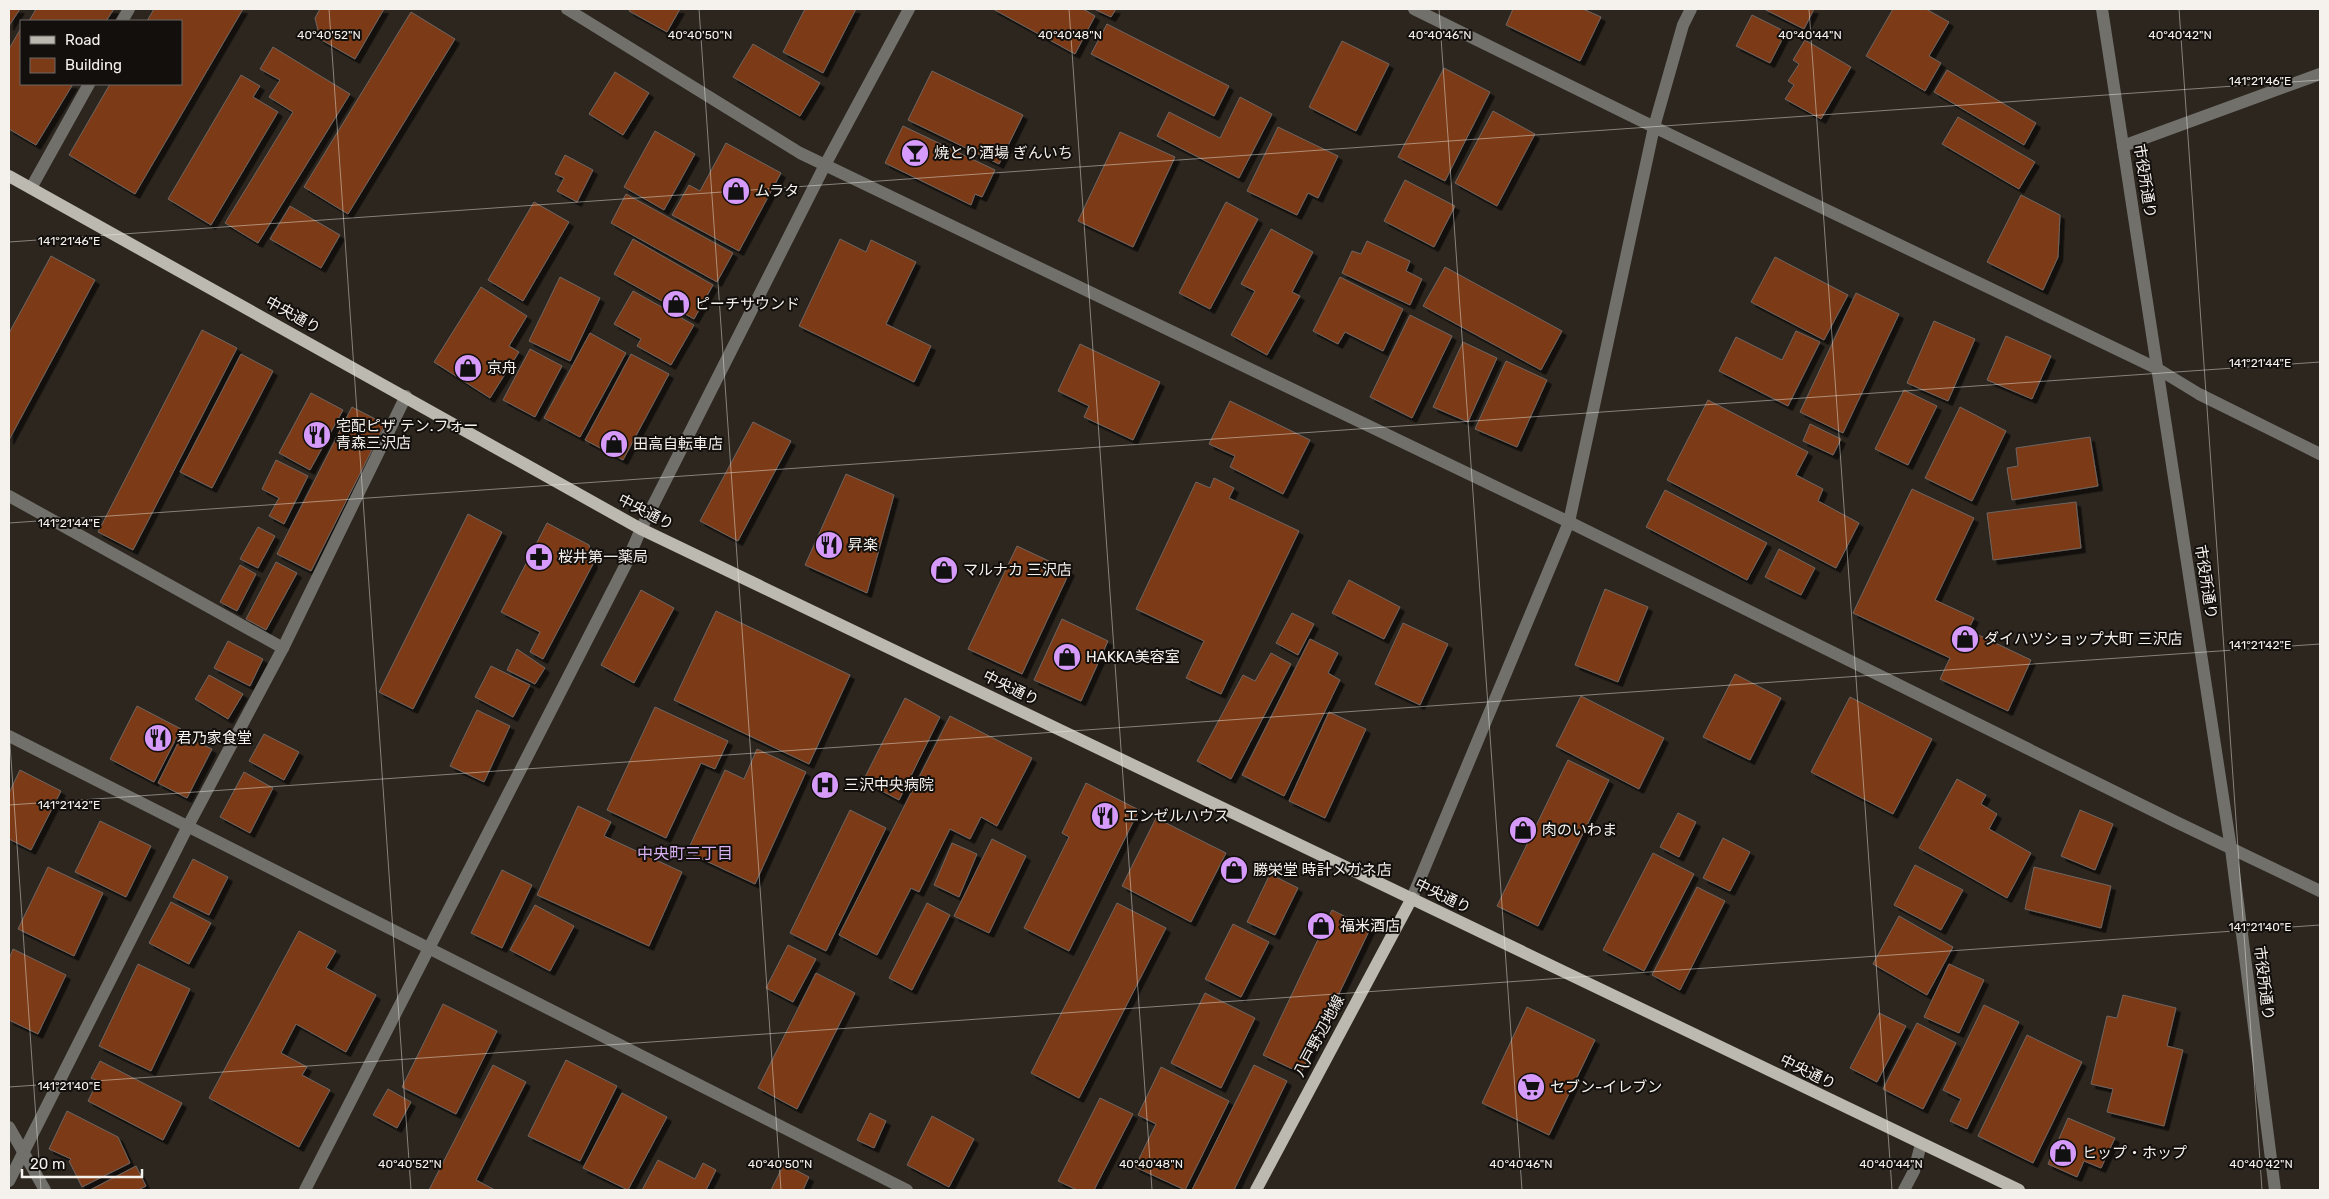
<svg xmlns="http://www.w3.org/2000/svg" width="2329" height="1199" viewBox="0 0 2329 1199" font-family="Rubik,'Noto Sans JP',sans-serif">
<defs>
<filter id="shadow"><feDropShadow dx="4.5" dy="4.5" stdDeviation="0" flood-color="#0009"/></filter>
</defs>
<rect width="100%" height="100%" fill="#2c261f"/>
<!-- building -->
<g fill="#7c3b17" stroke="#6f6561" filter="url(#shadow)">
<path d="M9 9H20L9 26Z"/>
<path d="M36 9H114L106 21H29Z"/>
<path d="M154 9H243L135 194 69 155 110 84H181V21H147Z"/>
<path d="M320 9H384L355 59 320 39 315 18Z"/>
<path d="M630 9H680L667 32 629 11Z"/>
<path d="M805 9H856L823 73 783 52Z"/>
<path d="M993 9H1083L1095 16 1075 54Z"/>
<path d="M1094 9H1116L1111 17Z"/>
<path d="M1513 9H1583L1601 17 1580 61 1506 25Z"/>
<path d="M1764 9H1814L1804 29Z"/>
<path d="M1893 9H1926L1949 22 1929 56 1941 63 1925 91 1866 56Z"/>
<path d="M411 12 455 39 348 214 304 187Z"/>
<path d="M1752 15 1786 32 1770 63 1736 46Z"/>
<path d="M1107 24 1229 86 1214 116 1091 54Z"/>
<path d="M21 28V84H73L36 145 9 129V49Z"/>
<path d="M1805 40 1851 67 1821 119 1785 99 1794 85 1788 81 1799 64 1793 60Z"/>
<path d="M1342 41 1389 64 1356 131 1309 107Z"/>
<path d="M753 44 820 83 800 116 733 77Z"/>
<path d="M273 47 350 94 258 243 225 223 293 112 269 97 280 80 260 69Z"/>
<path d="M1444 68 1490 92 1445 181 1398 157Z"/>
<path d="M1947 70 2036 123 2024 145 1934 92Z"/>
<path d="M932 71 1023 115 999 164 908 120Z"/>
<path d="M615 72 649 93 623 135 589 114Z"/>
<path d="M241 75 260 86 253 97 278 112 211 225 168 199Z"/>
<path d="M1240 97 1272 114 1239 178 1157 136 1169 112 1220 138Z"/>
<path d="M1493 111 1535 134 1497 206 1455 183Z"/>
<path d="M1958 117 2035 162 2019 189 1942 144Z"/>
<path d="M903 126 995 170 982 197 975 194 971 205 885 163Z"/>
<path d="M1278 127 1338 156 1318 198 1308 193 1297 215 1247 191Z"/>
<path d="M655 131 695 154 664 210 624 187Z"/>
<path d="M1120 132 1175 157 1133 247 1078 221Z"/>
<path d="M726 143 781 173 739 251 672 215 689 185 700 191Z"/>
<path d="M565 155 593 170 577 202 557 191 564 178 555 174Z"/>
<path d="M1405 180 1455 206 1434 247 1384 221Z"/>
<path d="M626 194 733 253 717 282 611 223Z"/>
<path d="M2021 195 2060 215 2058 257 2043 290 1987 262Z"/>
<path d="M534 202 569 222 523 301 488 280Z"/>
<path d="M1226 202 1258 219 1210 309 1179 293Z"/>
<path d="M290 206 340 235 321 268 270 239Z"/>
<path d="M1271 229 1313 252 1292 292 1300 296 1267 355 1231 335 1255 291 1241 284Z"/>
<path d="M633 239 713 285 694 319 614 274Z"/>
<path d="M840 239 866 252 871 240 916 262 886 324 931 346 914 382 799 326Z"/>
<path d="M1367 241 1410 261 1406 271 1422 279 1410 305 1342 273 1352 251 1361 254Z"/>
<path d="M51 256 95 280 9 440V333Z"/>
<path d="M1775 257 1848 295 1824 340 1751 302Z"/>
<path d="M1445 267 1562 331 1541 370 1423 306Z"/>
<path d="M560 277 600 298 570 361 529 341Z"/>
<path d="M1340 277 1403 309 1383 351 1345 332 1338 344 1313 331Z"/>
<path d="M481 287 527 316 509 346 519 352 490 398 434 362Z"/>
<path d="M633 291 694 325 671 365 637 346 641 339 614 324Z"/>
<path d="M1856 293 1899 314 1843 433 1800 412Z"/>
<path d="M1410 315 1452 336 1412 418 1370 397Z"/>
<path d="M1934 321 1975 339 1948 401 1907 383Z"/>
<path d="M202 330 237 348 133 550 98 532Z"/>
<path d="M1796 331 1820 342 1788 406 1719 371 1736 337 1782 360Z"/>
<path d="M590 333 626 353 580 437 544 418Z"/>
<path d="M2006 336 2051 356 2032 399 1987 380Z"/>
<path d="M1463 342 1497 358 1468 422 1433 407Z"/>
<path d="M1080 344 1160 382 1133 440 1084 417 1089 406 1058 391Z"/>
<path d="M530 349 562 366 535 417 503 400Z"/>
<path d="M241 354 273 371 212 488 180 472Z"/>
<path d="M631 354 669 374 623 460 585 440Z"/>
<path d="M1506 361 1547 380 1517 447 1475 429Z"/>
<path d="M1904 390 1937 406 1908 465 1875 449Z"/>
<path d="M311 393 343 410 310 470 279 453Z"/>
<path d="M1708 400 1808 452 1796 475 1823 489 1818 501 1859 523 1836 568 1667 480Z"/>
<path d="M1230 401 1310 440 1283 494 1230 467 1235 456 1209 444Z"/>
<path d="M352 407 385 424 311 571 277 554Z"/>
<path d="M1960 407 2006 431 1972 501 1925 478Z"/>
<path d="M753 422 791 441 738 541 700 521Z"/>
<path d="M1810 424 1841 439 1833 455 1803 441Z"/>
<path d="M2090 437 2098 486 2012 500 2007 468 2018 466 2016 448Z"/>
<path d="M276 460 308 476 284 524 269 516 279 498 262 489Z"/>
<path d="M846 474 894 495 867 593 805 565Z"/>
<path d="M1214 478 1234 488 1229 498 1299 531 1221 694 1186 678 1204 641 1136 609 1196 482 1210 488Z"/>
<path d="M1912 489 1974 518 1935 600 1974 618 1968 630 2031 660 2008 711 1940 679 1950 658 1853 613Z"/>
<path d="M1665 490 1767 543 1747 580 1646 527Z"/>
<path d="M2076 502 2081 548 1993 560 1987 513Z"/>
<path d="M468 514 502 532 413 709 379 692Z"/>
<path d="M547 523 589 545 593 564 543 659 530 652 540 632 501 612Z"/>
<path d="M258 527 275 536 258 568 240 559Z"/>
<path d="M1017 546 1070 571 1022 674 968 649Z"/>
<path d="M1779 549 1815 568 1801 595 1765 577Z"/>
<path d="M276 562 297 573 266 630 246 619Z"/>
<path d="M240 565 256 574 237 611 220 602Z"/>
<path d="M1349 580 1400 607 1384 639 1332 613Z"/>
<path d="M1605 589 1648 607 1618 682 1575 665Z"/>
<path d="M641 590 674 608 634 683 601 665Z"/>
<path d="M716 611 850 675 809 764 674 700Z"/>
<path d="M1292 613 1314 624 1298 655 1276 643Z"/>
<path d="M1062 619 1108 641 1081 701 1034 680Z"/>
<path d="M1403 623 1448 644 1420 705 1375 684Z"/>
<path d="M1310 639 1338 653 1328 673 1340 680 1284 796 1242 775Z"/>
<path d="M228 641 263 659 250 686 214 668Z"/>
<path d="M517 649 545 668 535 684 507 670Z"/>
<path d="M1271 653 1291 664 1231 779 1197 761 1243 675 1255 681Z"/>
<path d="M491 666 530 685 513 717 475 697Z"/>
<path d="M1735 674 1781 698 1750 760 1703 737Z"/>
<path d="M209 675 243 694 228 719 195 699Z"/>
<path d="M1581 696 1664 738 1639 789 1556 746Z"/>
<path d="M1850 697 1932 739 1893 814 1811 772Z"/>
<path d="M905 698 940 717 899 800 863 781Z"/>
<path d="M137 706 181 729 154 782 110 759Z"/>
<path d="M655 707 728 741 715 769 701 763 666 838 607 810Z"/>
<path d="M477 710 510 726 484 782 450 766Z"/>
<path d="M1329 712 1366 729 1325 818 1289 801Z"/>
<path d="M950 716 1032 758 997 826 981 817 970 839 950 829 919 892 911 888 877 955 839 935Z"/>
<path d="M264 734 299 752 284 780 249 761Z"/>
<path d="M182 735 212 749 187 798 158 783Z"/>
<path d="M757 749 806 772 755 884 687 852 725 770 744 779Z"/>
<path d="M1568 760 1609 780 1538 926 1497 906Z"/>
<path d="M20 770 61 791 31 850 9 839V793Z"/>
<path d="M244 772 273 788 250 833 220 817Z"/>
<path d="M1957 779 1986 795 1981 804 1997 814 1989 829 2031 853 2007 898 1919 848Z"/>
<path d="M1086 783 1139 810 1069 951 1024 928 1069 837 1062 833Z"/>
<path d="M578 806 611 822 604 836 682 872 649 946 537 895Z"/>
<path d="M850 810 886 828 826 951 790 933Z"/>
<path d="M2080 810 2113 824 2095 870 2061 856Z"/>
<path d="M1678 813 1696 822 1679 857 1660 847Z"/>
<path d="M1156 818 1226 853 1191 922 1122 886Z"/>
<path d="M100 821 151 846 126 897 75 872Z"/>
<path d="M1723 838 1750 852 1730 891 1703 878Z"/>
<path d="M992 839 1026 856 989 933 954 916Z"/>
<path d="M952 843 977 854 959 897 934 885Z"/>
<path d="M1653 853 1694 874 1644 971 1603 950Z"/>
<path d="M193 859 228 877 209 915 173 897Z"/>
<path d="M1915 865 1963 890 1941 930 1894 905Z"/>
<path d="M48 867 103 893 74 956 18 929Z"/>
<path d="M2034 867 2111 886 2101 928 2025 909Z"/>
<path d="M502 870 532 885 502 948 471 933Z"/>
<path d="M1270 874 1298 888 1275 935 1247 922Z"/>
<path d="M1697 887 1725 901 1680 990 1652 975Z"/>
<path d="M171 902 211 923 189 964 149 943Z"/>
<path d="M927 903 950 915 912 990 889 978Z"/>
<path d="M1117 903 1166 928 1079 1098 1031 1073Z"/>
<path d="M535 905 574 926 550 971 510 950Z"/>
<path d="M1332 910 1370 929 1301 1073 1263 1055Z"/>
<path d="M1899 916 1953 947 1927 995 1873 964Z"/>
<path d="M1233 924 1269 942 1241 997 1205 979Z"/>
<path d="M299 931 336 951 326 968 376 995 346 1052 296 1024 281 1053 307 1067 302 1075 330 1090 299 1147 209 1098Z"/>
<path d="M788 945 816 959 793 1002 766 988Z"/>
<path d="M13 949 66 975 38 1034 9 1020V959Z"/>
<path d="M138 964 190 989 151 1071 99 1046Z"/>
<path d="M1949 964 1984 980 1959 1033 1924 1017Z"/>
<path d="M816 973 855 993 797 1109 758 1088Z"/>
<path d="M1205 993 1255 1018 1221 1088 1171 1063Z"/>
<path d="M2123 995 2176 1008 2167 1046 2183 1050 2164 1126 2107 1112 2113 1089 2091 1084 2107 1016 2117 1018Z"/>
<path d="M443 1004 497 1031 456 1114 402 1087Z"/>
<path d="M1984 1005 2019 1022 1967 1129 1950 1121 1961 1099 1943 1090Z"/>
<path d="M1527 1007 1595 1040 1549 1135 1482 1103Z"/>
<path d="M1879 1013 1906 1026 1877 1082 1850 1068Z"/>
<path d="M1917 1023 1956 1043 1923 1109 1883 1089Z"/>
<path d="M2027 1035 2082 1062 2033 1163 1978 1136Z"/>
<path d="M566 1060 617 1086 580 1161 528 1136Z"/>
<path d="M100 1061 182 1103 163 1140 88 1101 98 1081 91 1078Z"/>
<path d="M493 1065 526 1082 476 1180 495 1190H429Z"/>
<path d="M1254 1065 1287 1081 1234 1190H1192Z"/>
<path d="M1161 1067 1229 1101 1185 1190 1135 1167 1156 1124 1138 1115Z"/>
<path d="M388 1089 411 1102 397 1128 373 1115Z"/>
<path d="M622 1093 667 1117 628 1190 583 1168Z"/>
<path d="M1100 1098 1133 1114 1094 1190H1077L1058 1181Z"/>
<path d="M67 1111 118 1137 130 1163 82 1187 69 1161 71 1159 49 1149Z"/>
<path d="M870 1113 886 1121 874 1148 857 1140Z"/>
<path d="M932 1116 974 1139 949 1187 907 1165Z"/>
<path d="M2068 1118 2115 1138 2101 1168 2084 1161 2077 1177 2048 1164Z"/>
<path d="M658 1160 695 1179 703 1163 716 1170 706 1190H642Z"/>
<path d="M784 1164 809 1177 803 1190H771Z"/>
<path d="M136 1166 146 1186 138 1190H90Z"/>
</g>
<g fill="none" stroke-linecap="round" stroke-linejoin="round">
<!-- minor -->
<g stroke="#71706b" stroke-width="12">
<path d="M567 9 800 153 1569 522 2174 821 2320 891"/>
<path d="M1414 9 1654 127 2158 369 2199 394 2320 454"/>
<path d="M122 21 129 9"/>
<path d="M2123 146 2320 74"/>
<path d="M31 188 89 84"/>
<path d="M9 496 283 648"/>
<path d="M9 736 907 1190"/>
<path d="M9 1127 45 1190"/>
<path d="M9 1181 188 826 283 648 406 396"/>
<path d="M305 1190 625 566 641 529"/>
<path d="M1904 1190 1914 1171 1921 1144"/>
</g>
<!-- tertiary -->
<g stroke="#71706b" stroke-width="12">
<path d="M2102 9 2231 849 2275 1190"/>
<path d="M641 529 825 165 909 9"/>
<path d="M1412 898 1569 522 1654 127 1683 25 1691 9"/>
</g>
<!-- primary -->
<g stroke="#bcb9b0" stroke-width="12">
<path d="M9 176 641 529 2019 1190"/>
<path d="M1256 1190 1412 898"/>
</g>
</g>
<!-- ticks -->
<path fill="none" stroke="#f5f1ed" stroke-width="1" stroke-opacity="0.45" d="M329 9 411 1190M699 9 781 1190M1069 9 1152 1190M1439 9 1522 1190M1809 9 1892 1190M2179 9 2262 1190M9 242 2320 80M9 523 2320 362M9 730 41 1190M9 805 2320 644M9 1087 2320 925"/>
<!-- icons -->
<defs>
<symbol id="bar-disc" viewBox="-11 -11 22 22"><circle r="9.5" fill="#d69bfa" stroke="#120f0c"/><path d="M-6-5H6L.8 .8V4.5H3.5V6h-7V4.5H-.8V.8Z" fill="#111"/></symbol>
<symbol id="shop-disc" viewBox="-11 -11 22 22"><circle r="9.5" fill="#d69bfa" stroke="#120f0c"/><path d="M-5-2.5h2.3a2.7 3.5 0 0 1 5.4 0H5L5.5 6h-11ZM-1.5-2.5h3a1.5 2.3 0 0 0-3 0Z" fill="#111"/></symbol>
<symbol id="restaurant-disc" viewBox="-11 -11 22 22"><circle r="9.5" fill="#d69bfa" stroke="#120f0c"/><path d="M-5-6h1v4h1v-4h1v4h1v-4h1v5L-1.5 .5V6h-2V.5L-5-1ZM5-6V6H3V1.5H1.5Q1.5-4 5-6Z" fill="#111"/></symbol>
<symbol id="pharmacy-disc" viewBox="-11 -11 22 22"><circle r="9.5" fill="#d69bfa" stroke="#120f0c"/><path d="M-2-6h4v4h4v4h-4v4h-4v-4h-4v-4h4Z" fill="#111"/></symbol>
<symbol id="hospital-disc" viewBox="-11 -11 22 22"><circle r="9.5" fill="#d69bfa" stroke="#120f0c"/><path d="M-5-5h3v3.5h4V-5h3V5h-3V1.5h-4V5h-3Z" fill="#111"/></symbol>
<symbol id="supermarket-disc" viewBox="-11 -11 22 22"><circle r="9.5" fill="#d69bfa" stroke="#120f0c"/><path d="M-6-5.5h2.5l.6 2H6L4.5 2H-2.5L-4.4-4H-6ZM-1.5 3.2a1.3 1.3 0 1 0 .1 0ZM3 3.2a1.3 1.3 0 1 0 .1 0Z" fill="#111"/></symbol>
</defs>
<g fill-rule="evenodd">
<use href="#bar-disc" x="899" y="137" width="32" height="32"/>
<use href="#shop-disc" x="720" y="175" width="32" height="32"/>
<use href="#shop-disc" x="660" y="288" width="32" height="32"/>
<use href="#shop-disc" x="452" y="352" width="32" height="32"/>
<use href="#restaurant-disc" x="301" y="419" width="32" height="32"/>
<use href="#shop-disc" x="598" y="428" width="32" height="32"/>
<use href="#restaurant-disc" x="813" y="529" width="32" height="32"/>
<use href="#pharmacy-disc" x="523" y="541" width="32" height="32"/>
<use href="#shop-disc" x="928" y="554" width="32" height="32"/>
<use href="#shop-disc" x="1949" y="623" width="32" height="32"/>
<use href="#shop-disc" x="1051" y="641" width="32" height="32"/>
<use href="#restaurant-disc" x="142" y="722" width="32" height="32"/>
<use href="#hospital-disc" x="809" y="769" width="32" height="32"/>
<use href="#restaurant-disc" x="1089" y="800" width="32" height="32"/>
<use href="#shop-disc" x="1507" y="814" width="32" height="32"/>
<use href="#shop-disc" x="1218" y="854" width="32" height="32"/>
<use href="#shop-disc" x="1305" y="910" width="32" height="32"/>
<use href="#supermarket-disc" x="1515" y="1071" width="32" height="32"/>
<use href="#shop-disc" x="2047" y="1137" width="32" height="32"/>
</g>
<g text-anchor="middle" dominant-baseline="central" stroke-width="4" stroke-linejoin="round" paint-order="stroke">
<!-- poi labels -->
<g font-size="15" fill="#f5f1ed" stroke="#120f0c" text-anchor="start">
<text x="934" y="153">焼とり酒場 ぎんいち</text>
<text x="755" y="191">ムラタ</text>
<text x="695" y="304">ピーチサウンド</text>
<text x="487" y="368">京舟</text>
<text x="336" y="426">宅配ピザ テン.フォー<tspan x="336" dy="17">青森三沢店</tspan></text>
<text x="633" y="444">田高自転車店</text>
<text x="848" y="545">昇楽</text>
<text x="558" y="557">桜井第一薬局</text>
<text x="963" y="570">マルナカ 三沢店</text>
<text x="1984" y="639">ダイハツショップ大町 三沢店</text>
<text x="1086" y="657">HAKKA美容室</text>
<text x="177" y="738">君乃家食堂</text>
<text x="844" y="785">三沢中央病院</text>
<text x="1124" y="816">エンゼルハウス</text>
<text x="1542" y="830">肉のいわま</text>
<text x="1253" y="870">勝栄堂 時計メガネ店</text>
<text x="1340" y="926">福米酒店</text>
<text x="1550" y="1087">セブン-イレブン</text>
<text x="2082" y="1153">ヒップ・ホップ</text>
</g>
<!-- street labels -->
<g font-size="15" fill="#f5f1ed" stroke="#120f0c">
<text transform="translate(2145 181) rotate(81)">市役所通り</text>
<text transform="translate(293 315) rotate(29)">中央通り</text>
<text transform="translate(646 512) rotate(27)">中央通り</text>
<text transform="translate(2206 582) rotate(81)">市役所通り</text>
<text transform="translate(1011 688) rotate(26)">中央通り</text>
<text transform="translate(1443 896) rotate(26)">中央通り</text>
<text transform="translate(2264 983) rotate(83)">市役所通り</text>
<text transform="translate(1319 1036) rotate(-62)">八戸野辺地線</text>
<text transform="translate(1808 1072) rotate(26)">中央通り</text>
</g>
<!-- neighbourhood labels -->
<g font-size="16" fill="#d7b0f1" stroke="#120f0c">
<text x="685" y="853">中央町三丁目</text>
</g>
</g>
<g font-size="12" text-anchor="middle" fill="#f5f1ed" stroke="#120f0c" stroke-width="4" stroke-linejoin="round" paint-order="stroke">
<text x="329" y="39">40°40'52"N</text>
<text x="700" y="39">40°40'50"N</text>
<text x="1070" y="39">40°40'48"N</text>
<text x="1440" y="39">40°40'46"N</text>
<text x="1810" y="39">40°40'44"N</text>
<text x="2180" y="39">40°40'42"N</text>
<text x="2260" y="85">141°21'46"E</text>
<text x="69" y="245">141°21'46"E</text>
<text x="2260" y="367">141°21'44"E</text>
<text x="69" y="527">141°21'44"E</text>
<text x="2260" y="649">141°21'42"E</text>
<text x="69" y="809">141°21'42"E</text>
<text x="2260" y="931">141°21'40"E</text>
<text x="69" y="1090">141°21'40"E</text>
<text x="410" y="1168">40°40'52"N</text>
<text x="780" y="1168">40°40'50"N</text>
<text x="1151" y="1168">40°40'48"N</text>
<text x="1521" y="1168">40°40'46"N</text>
<text x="1891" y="1168">40°40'44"N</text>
<text x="2261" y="1168">40°40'42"N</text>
</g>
<!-- border -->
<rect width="2329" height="1199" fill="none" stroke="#f5f1ed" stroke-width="20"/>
<!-- legend -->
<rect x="20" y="20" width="162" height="65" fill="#120f0c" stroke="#6d6966"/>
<rect x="30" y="36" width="25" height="8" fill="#bcb9b0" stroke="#6d6966"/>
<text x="65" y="45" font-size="15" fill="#f5f1ed">Road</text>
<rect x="30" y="58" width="25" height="15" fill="#7c3b17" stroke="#6d6966"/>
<text x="65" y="70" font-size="15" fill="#f5f1ed">Building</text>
<!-- scale -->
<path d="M22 1169v8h120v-8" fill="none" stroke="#f5f1ed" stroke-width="2.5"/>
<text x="30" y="1169" font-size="15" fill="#f5f1ed" stroke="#120f0c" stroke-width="4" paint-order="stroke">20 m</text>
</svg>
